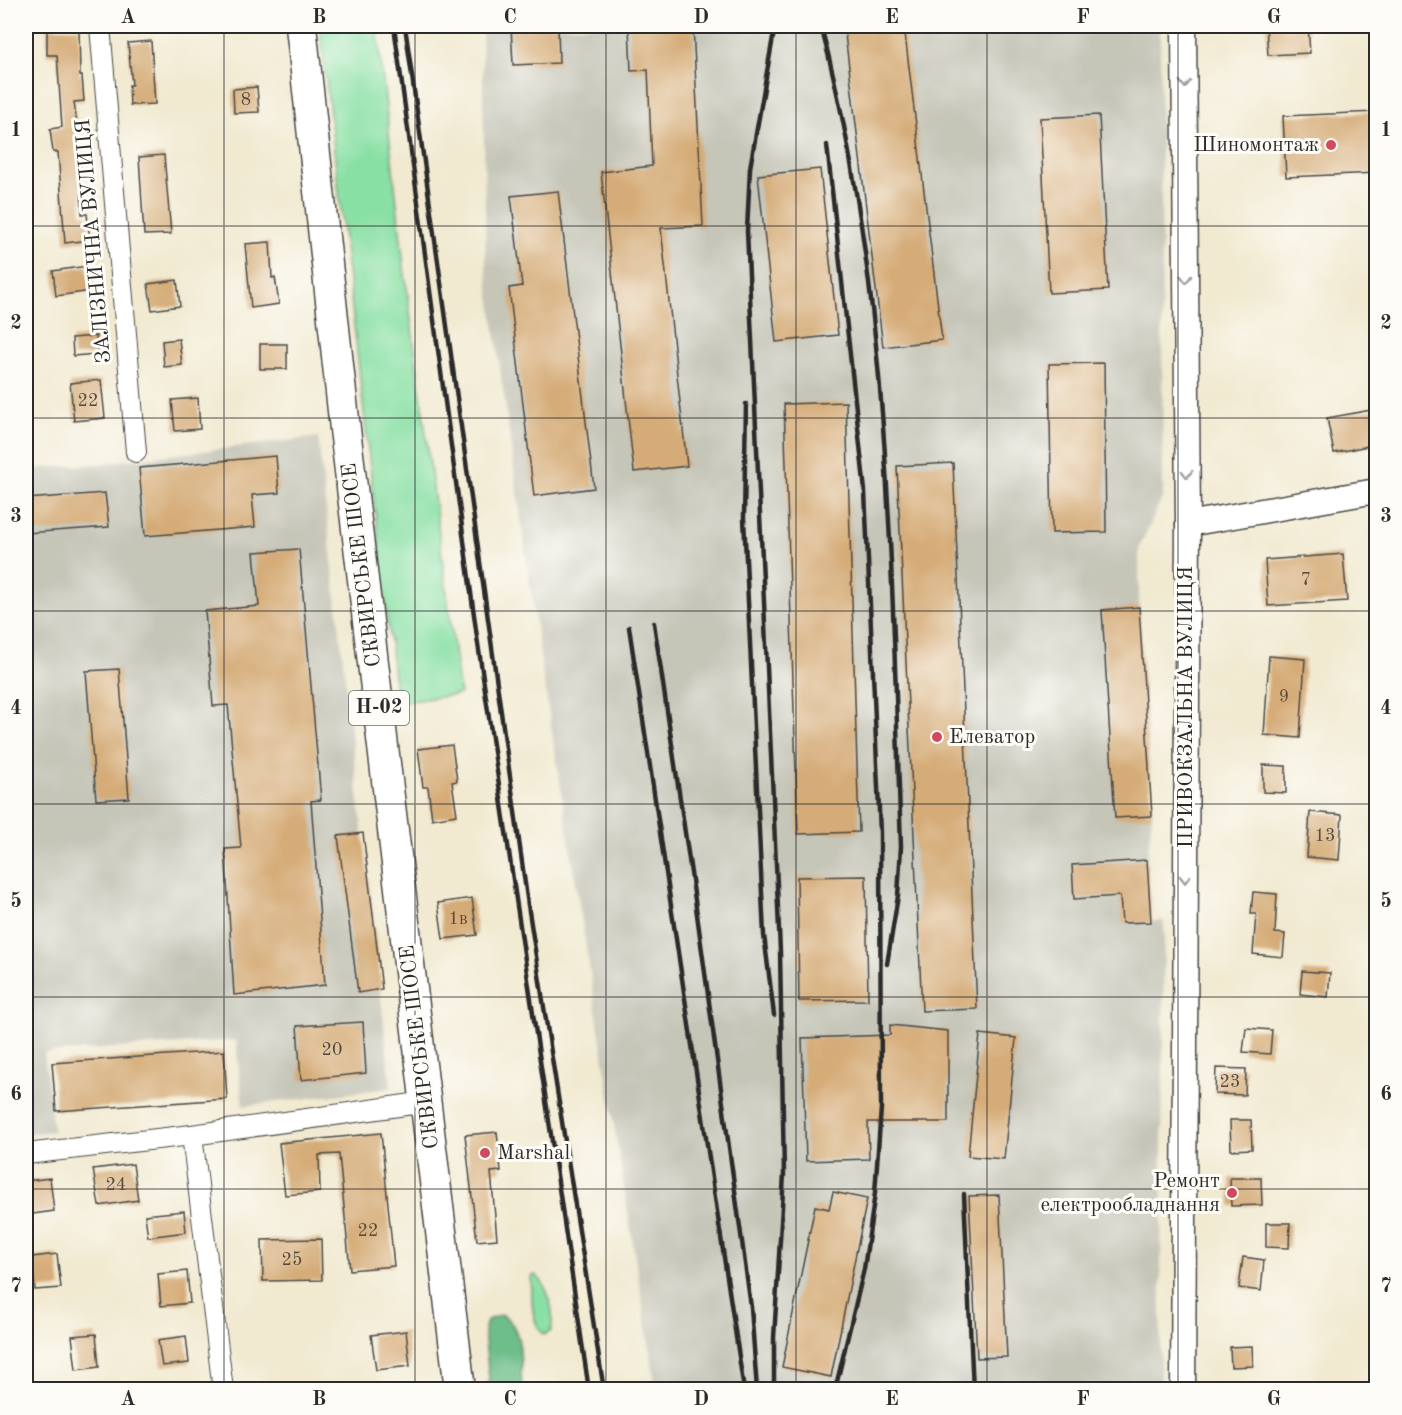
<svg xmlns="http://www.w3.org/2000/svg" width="1402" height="1415" viewBox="0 0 1402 1415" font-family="'Old Standard TT',serif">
<rect width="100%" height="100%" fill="#fdfcf7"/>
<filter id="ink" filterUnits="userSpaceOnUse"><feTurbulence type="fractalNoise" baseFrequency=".0167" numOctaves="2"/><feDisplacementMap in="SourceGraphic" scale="12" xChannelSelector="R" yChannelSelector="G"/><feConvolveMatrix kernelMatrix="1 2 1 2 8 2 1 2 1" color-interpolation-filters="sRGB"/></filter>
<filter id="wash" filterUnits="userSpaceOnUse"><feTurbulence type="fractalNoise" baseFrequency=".008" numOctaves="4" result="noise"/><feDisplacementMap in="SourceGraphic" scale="24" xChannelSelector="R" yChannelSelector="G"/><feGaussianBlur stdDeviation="1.35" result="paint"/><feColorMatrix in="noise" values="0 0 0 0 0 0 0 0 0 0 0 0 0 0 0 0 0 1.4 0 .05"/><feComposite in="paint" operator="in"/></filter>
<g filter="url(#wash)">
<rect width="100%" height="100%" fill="#f1e9d0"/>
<!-- industrial -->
<g fill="#c5c5b8">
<path d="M482 26H1160L1163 496 1139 548V607L1152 816 1147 860 1151 921H1164L1160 1389H656L542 669 486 267Z"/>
<path d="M318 437 391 1088 243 1106 236 1040 44 1053 53 1131 26 1134V469L98 464Z"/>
</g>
<!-- green -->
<g fill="#89e0a4" stroke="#5a8668" stroke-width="1.5">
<path d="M320 26H377L404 267 460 694 397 703Z"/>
<path d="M536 1275C549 1288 555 1312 551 1331L544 1335C529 1319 533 1298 531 1277Z"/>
</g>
<!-- forest -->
<path fill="#6ebe8a" stroke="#4c745a" stroke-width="1.5" d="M502 1315C525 1327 520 1367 522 1389H490L484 1332 487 1320Z"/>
<g id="blocks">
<!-- building -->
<g fill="#d5ac78">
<path d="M511 26H558L559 63 513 65Z"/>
<path d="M629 26H693L703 226 661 228 687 466 634 472 601 172 652 166 648 70 631 71Z"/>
<path d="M844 26H904L942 340 883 347Z"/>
<path d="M1266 26H1308L1310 53 1268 55Z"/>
<path d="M47 28H79L80 76H82L84 101 74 102 80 149 82 214H87L90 240 65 243 58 152H53L50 129 62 127 57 55H47Z"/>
<path d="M151 41 155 104 130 105 129 85H132L128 43Z"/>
<path d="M257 87 259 112 234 113 233 89Z"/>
<path d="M1377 112V173L1286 177 1283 116Z"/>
<path d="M1099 115 1108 290 1049 293 1040 118Z"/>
<path d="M164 155 171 234 144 235 139 157Z"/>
<path d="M820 169 838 335 776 342 758 175Z"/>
<path d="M558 191 594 488 534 496 509 288 522 286 511 196Z"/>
<path d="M270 242 272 278 275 277 279 304 251 308 245 244Z"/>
<path d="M87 266 91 291 56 296 53 271Z"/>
<path d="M177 280 180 306 152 310 148 284Z"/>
<path d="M96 336 97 354 73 356 72 338Z"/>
<path d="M179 339 182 365 164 367 162 341Z"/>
<rect x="260" y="344" width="27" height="25"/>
<path d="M1104 363 1106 532 1052 533 1049 364Z"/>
<path d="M101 380 105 418 74 421 70 383Z"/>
<path d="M198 398 200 429 175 431 172 400Z"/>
<path d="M846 402 859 832 798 834 784 404Z"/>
<path d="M1377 409V444L1334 453 1327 418Z"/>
<path d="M276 456 279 493 252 495 255 527 145 536 139 468Z"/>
<path d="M953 463 977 1009 922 1011 897 466Z"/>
<path d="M105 493 109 527 26 533V499Z"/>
<path d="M299 549 321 800 311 801 325 985 234 995 225 849 241 848 228 705 213 706 205 611 259 606 254 552Z"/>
<path d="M1343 554 1347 601 1268 606 1265 560Z"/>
<path d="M1139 607 1152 816 1115 818 1102 610Z"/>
<path d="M1269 656 1305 659 1300 738 1264 735Z"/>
<path d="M119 669 129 798 96 800 86 671Z"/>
<path d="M452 745 457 781 452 782 457 815 432 819 428 787H423L418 749Z"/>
<path d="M1263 765 1286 766V793L1263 792Z"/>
<path d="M1310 812 1342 815 1339 860 1307 857Z"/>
<path d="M363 833 382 989 358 993 338 836Z"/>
<path d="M1147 860 1151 922 1122 923 1120 896 1074 899 1072 865Z"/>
<path d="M866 876 868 1000 799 1001 797 877Z"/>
<path d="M1253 892 1277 894 1275 933 1285 934 1283 957 1253 954 1256 914H1251Z"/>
<path d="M472 898 477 935 443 939 438 903Z"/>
<path d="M1302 971 1330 973 1328 997 1300 994Z"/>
<path d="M363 1022 366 1073 301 1080 297 1026Z"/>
<path d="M890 1025 948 1031V1122H868L869 1159 806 1161 802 1038 890 1035Z"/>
<path d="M1246 1028 1272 1030 1270 1054 1243 1052Z"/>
<path d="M980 1034 1016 1038 1004 1159 968 1156Z"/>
<path d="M224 1051 227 1099 56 1111 52 1063Z"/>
<path d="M1216 1068 1246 1069 1245 1095 1215 1094Z"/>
<path d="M1230 1120H1251L1252 1149 1231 1150Z"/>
<path d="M497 1132 501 1171 491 1172 497 1239 477 1241 465 1135Z"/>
<path d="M381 1133 394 1266 350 1270 339 1154 319 1155 320 1192 285 1195 279 1143Z"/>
<path d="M133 1164 138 1200 99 1206 93 1169Z"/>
<path d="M50 1178 54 1211 26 1215V1181Z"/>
<path d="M1230 1178H1261L1262 1205 1231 1206Z"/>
<path d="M833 1192 867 1199 831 1377 782 1367 815 1206 829 1209Z"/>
<path d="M999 1195 1007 1357 977 1358 969 1196Z"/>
<path d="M184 1211 186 1232 148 1237 145 1215Z"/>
<path d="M1266 1223H1290L1289 1248 1266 1247Z"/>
<path d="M321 1239 322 1280 263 1281 262 1240Z"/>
<path d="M57 1254 61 1288 35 1290 32 1257Z"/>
<path d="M1243 1257 1264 1260 1261 1291 1239 1288Z"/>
<path d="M187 1271 190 1303 161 1306 158 1274Z"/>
<path d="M406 1331 410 1366 376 1370 371 1335Z"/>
<path d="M96 1334 99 1367 76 1370 72 1336Z"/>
<path d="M186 1336 189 1363 162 1366 158 1340Z"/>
<path d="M1252 1346 1253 1366 1231 1367 1230 1347Z"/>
</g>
</g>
</g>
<g filter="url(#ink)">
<use href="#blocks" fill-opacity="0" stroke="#494844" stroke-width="1.5"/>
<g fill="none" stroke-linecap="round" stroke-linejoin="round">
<defs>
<g id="minor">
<path d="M100 26 136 452"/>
<path d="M192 1135 223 1390"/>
<path d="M26 1154 192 1135 427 1102"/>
</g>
<g id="tertiary">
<path d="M1188 524 1376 491"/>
<path d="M1183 1390 1188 524 1184 26"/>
</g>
<path id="primary" d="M301 26 345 429 460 1390"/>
</defs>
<!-- minor casing -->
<use href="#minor" stroke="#494844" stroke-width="22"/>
<!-- tertiary casing -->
<use href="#tertiary" stroke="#494844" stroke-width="27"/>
<!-- primary casing -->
<use href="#primary" stroke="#494844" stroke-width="33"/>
<!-- minor -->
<use href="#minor" stroke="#fff" stroke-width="20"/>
<!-- tertiary -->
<use href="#tertiary" stroke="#fff" stroke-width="24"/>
<!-- primary -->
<use href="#primary" stroke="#fff" stroke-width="30"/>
<!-- rail -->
<g stroke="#2b2b2b" stroke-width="4.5">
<path d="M394 26 477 637 589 1390"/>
<path d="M405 26 528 905 604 1390"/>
<path d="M821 26C891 292 891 572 901 846L898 896 887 964"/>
<path d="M827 145 865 491 880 833 881 1108 875 1193 864 1269 835 1390"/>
<path d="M746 404 744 518 764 935 774 1015"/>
<path d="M654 623 695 900 751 1307 757 1390"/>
<path d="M629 627 744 1390"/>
<path d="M964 1194 973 1390"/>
<path d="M774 1390V1338L784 1174 780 951 747 231 750 168 775 26"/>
</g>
</g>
<!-- one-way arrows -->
<defs><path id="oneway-chevron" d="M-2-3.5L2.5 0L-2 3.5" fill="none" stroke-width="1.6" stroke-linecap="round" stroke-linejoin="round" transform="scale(1.5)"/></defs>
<g stroke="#a0a0a0">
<use href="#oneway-chevron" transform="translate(1185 84) rotate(89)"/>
<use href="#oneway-chevron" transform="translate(1186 279) rotate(90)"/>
<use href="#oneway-chevron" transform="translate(1187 474) rotate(90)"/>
<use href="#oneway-chevron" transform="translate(1185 879) rotate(90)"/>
</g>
</g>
<!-- grid -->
<path fill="none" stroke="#2b2b2b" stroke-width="1.5" stroke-opacity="0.55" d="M224 26V1390M415 26V1390M606 26V1390M796 26V1390M987 26V1390M1178 26V1390M26 226H1376M26 418H1376M26 611H1376M26 804H1376M26 997H1376M26 1189H1376"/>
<!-- markers -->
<g fill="#d1495b" stroke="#fdfcf7" stroke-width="2">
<circle cx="1331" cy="145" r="6"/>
<circle cx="937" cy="737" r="6"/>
<circle cx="485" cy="1153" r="6"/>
<circle cx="1232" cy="1193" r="6"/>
</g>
<g text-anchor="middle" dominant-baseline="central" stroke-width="6" stroke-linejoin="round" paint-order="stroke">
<!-- number labels -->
<g font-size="18" fill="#564b3e">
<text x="246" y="100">8</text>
<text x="88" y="401">22</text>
<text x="1306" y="580">7</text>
<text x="1284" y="697">9</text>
<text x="1325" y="836">13</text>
<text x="458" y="919">1в</text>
<text x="332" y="1050">20</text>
<text x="1230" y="1082">23</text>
<text x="116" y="1185">24</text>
<text x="368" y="1231">22</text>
<text x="292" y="1260">25</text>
</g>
<!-- shield labels -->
<rect fill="#fdfcf7" stroke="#6a6a68" stroke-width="1.5" x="349" y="691" width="60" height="34" rx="4.5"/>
<g font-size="20" font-weight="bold" fill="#2b2b2b">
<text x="379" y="708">Н-02</text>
</g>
<!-- poi labels -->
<g font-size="21" fill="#2b2b2b" stroke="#fdfcf7" text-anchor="end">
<text x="1319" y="145">Шиномонтаж</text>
<text x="949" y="737" text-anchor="start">Елеватор</text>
<text x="497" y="1153" text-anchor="start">Marshal</text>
<text x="1220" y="1181">Ремонт<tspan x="1220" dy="24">електрообладнання</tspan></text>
</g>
<!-- street labels -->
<g font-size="21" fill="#2b2b2b" stroke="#fdfcf7">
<text transform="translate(94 241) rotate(-95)">ЗАЛІЗНИЧНА ВУЛИЦЯ</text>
<text transform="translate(362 565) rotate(-97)">СКВИРСЬКЕ ШОСЕ</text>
<text transform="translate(1186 707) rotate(-90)">ПРИВОКЗАЛЬНА ВУЛИЦЯ</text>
<text transform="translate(420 1047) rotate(-97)">СКВИРСЬКЕ ШОСЕ</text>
</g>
</g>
<!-- margin -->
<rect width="1402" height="1415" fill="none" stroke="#fdfcf7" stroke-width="66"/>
<rect x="33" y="33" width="1336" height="1349" fill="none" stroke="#2b2b2b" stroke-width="2"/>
<g font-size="20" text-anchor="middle" font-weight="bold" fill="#2b2b2b">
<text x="128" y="23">A</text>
<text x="319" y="23">B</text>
<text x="510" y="23">C</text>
<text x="701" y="23">D</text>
<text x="892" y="23">E</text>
<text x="1083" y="23">F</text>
<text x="1274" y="23">G</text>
<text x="16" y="136">1</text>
<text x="1386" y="136">1</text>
<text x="16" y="329">2</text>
<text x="1386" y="329">2</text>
<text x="16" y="522">3</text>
<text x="1386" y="522">3</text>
<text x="16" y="714">4</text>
<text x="1386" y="714">4</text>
<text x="16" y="907">5</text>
<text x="1386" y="907">5</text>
<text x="16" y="1100">6</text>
<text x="1386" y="1100">6</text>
<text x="16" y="1292">7</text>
<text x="1386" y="1292">7</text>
<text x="128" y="1405">A</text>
<text x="319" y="1405">B</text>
<text x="510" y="1405">C</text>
<text x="701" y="1405">D</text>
<text x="892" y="1405">E</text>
<text x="1083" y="1405">F</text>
<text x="1274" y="1405">G</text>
</g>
</svg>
